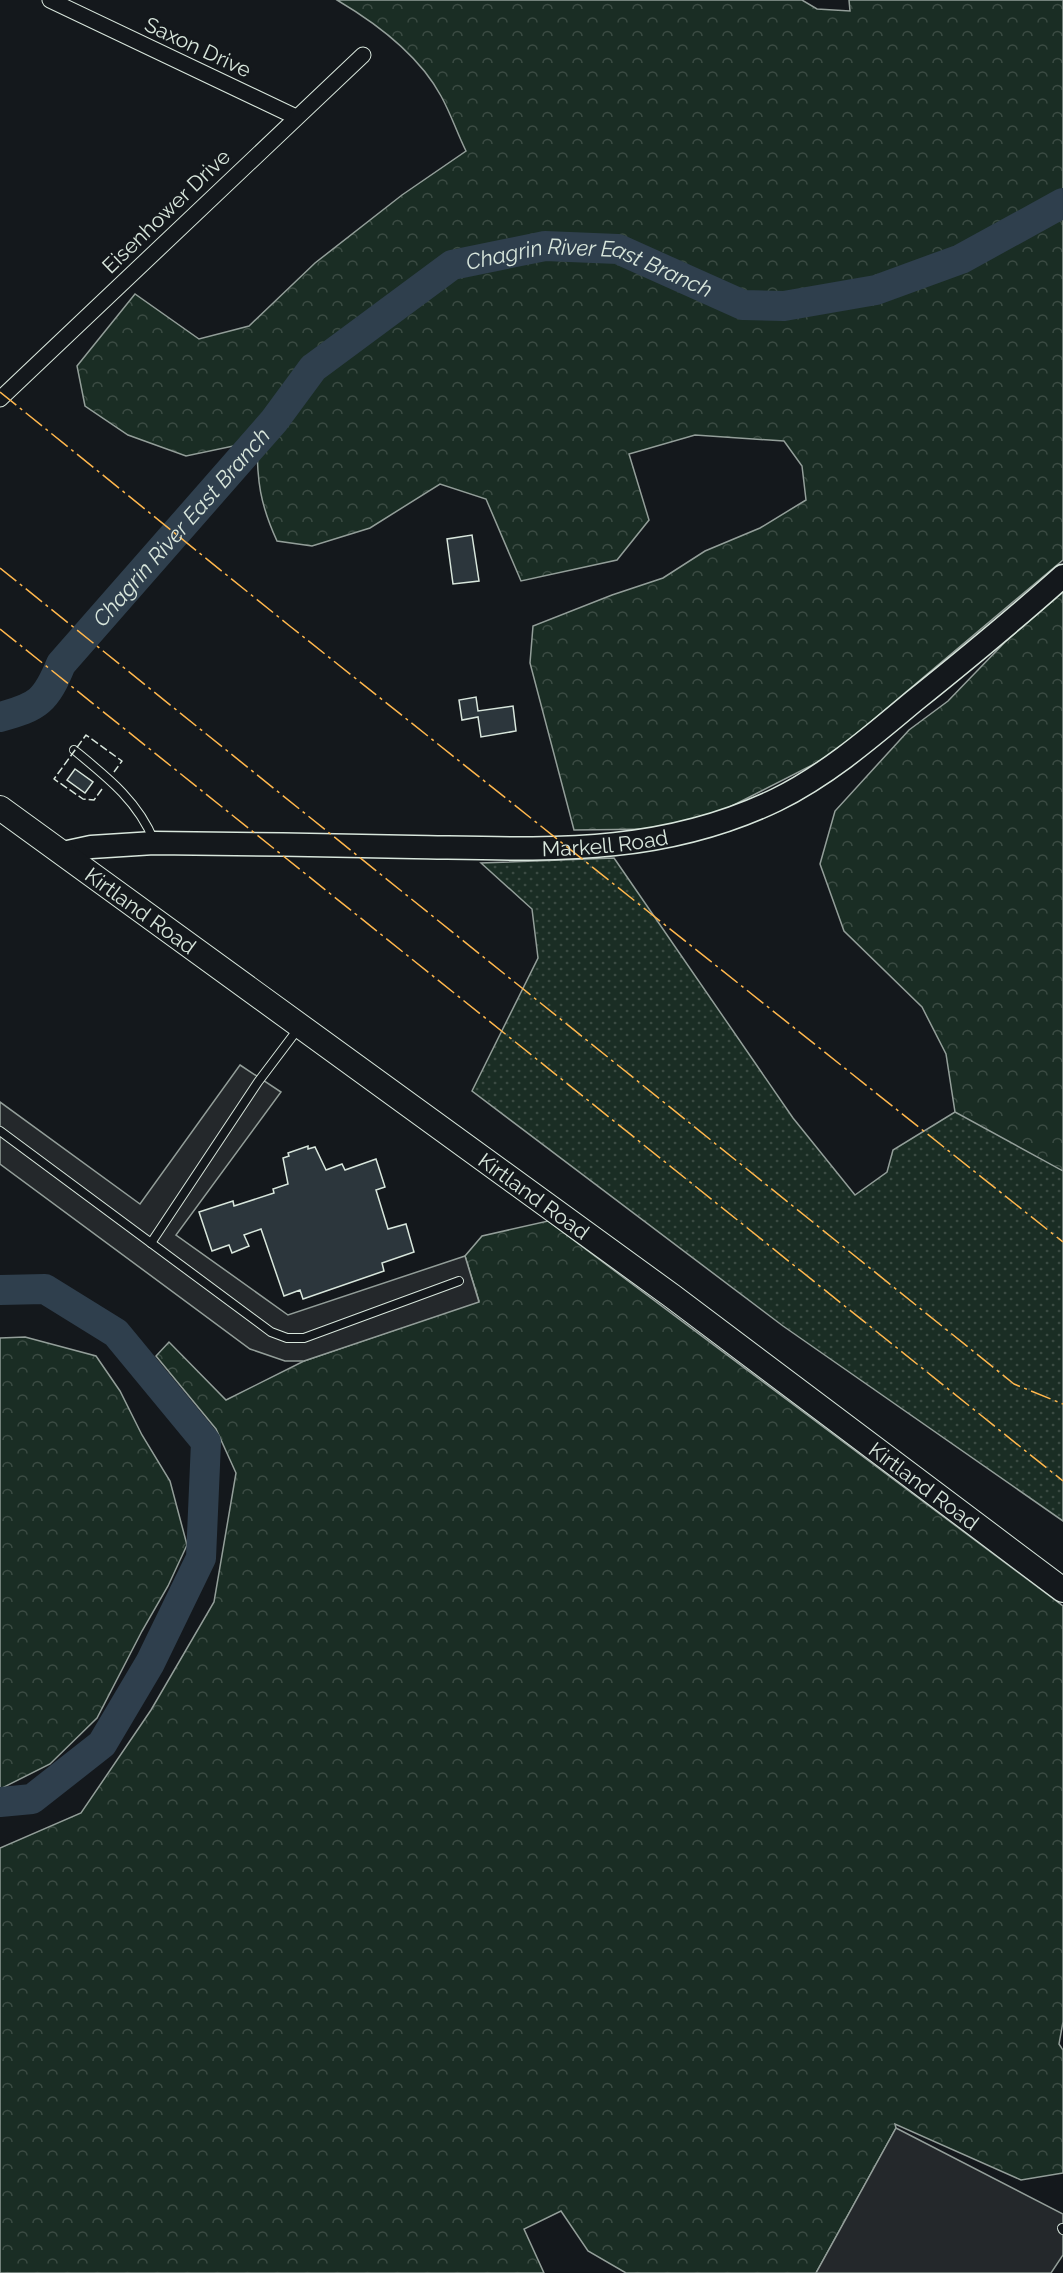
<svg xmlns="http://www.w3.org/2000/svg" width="1063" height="2273" viewBox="0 0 1063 2273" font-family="Raleway,sans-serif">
<defs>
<pattern id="grass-dots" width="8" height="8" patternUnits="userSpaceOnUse" patternTransform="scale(1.5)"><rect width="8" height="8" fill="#1a2d24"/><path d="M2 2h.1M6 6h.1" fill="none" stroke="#3b4b43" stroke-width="1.8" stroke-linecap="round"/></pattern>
<pattern id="forest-crowns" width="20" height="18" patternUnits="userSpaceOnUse" patternTransform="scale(1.5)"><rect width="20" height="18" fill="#1a2d24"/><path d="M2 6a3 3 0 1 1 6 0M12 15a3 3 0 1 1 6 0" fill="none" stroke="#3b4b43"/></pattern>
</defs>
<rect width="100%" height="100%" fill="#14181c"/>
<!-- grass -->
<path fill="url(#grass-dots)" stroke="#939e99" stroke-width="1.5" d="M614 858 793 1118 855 1195 887 1172 893 1150 955 1112 1063 1075V1521L783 1326 472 1091 538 958 532 909 481 863Z"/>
<!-- forest -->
<g fill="url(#forest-crowns)" stroke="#939e99" stroke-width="1.5">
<path d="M337 0H802L817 9 850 11 849 0H1063V560L830 756 720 812 657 829 574 830 530 663 533 626 612 595 663 578 705 551 760 528 806 500 802 466 784 441 695 435 629 454 649 520 617 560 521 581 486 499 440 484 370 528 312 546 277 541C260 504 257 481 257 441L186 456 128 435 85 406 77 366 135 294 199 339 249 326 315 263 402 195 466 151C457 133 451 114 441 96 419 55 376 23 337 0Z"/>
<path d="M1063 592V1171L955 1112 946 1054 922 1007 844 931 820 864 835 811 909 730 948 701 1005 642Z"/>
<path d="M548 1221 1063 1606V2022L1059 2044 1063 2050V2173L1021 2180 895 2124 896 2128 816 2273H626L588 2251 561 2211 524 2229 544 2273H0V1848L81 1813 151 1710 214 1602 236 1473 216 1429 156 1356 169 1342 226 1400 304 1361 479 1301 465 1256 482 1236Z"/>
<path d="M25 1337 96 1356 120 1391 142 1435 170 1481 187 1545 168 1586 142 1631 97 1718 50 1764 0 1789V1338Z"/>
</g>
<!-- parking -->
<g fill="#24282b" stroke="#939e99" stroke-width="1.5">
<path d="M240 1065 281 1092 176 1235 288 1315 465 1256 479 1302 304 1361H285L250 1349 0 1164V1102L140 1204Z"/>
<path d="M896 2128 1063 2214V2255L1051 2273H816Z"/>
</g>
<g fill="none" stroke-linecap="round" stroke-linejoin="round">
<!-- river -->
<g stroke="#2f3f4d" stroke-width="30">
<path id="s1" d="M0 717C38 707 46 701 61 664L274 421 313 368 452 265 545 246 618 249 743 305 784 306 876 290 961 259 1063 203"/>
<path d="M0 1290 45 1289 116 1333 206 1442 201 1558 150 1663 102 1744 32 1799 0 1802"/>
</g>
</g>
<!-- building -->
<g fill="#2c363c" stroke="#d8e6dc" stroke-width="1.5">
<path d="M472 535 479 581 453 584 447 539Z"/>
<path d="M476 697 478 711 513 706 516 731 481 737 478 717 462 720 459 700Z"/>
<path d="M75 769 93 782 85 793 67 780Z"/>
<path d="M308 1146V1149L315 1147 326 1170 342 1164 345 1170 376 1159 385 1187 376 1190 388 1229 406 1224 414 1252 382 1263 384 1271 303 1299 300 1290 284 1296 261 1229 244 1235 249 1246 232 1253 229 1245 212 1251 199 1212 233 1201 234 1206 274 1193 273 1189 288 1184 283 1158 289 1156 288 1153Z"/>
</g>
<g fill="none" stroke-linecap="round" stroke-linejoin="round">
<defs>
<g id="lane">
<path d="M74 750C107 777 138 801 154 841"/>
<path d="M0 1131 271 1332 287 1338H304L459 1281"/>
<path d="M151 1243 258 1082 298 1029"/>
<path d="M1062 2228 1063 2230"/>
</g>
<g id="street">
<path d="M50 0 296 117"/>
<path d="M0 399 363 55"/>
</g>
<g id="secondary">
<path id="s2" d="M63 853 91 847 154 843C241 844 327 845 414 847 543 849 657 857 776 800 827 775 871 737 914 701 965 660 1015 619 1063 576"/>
</g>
<g id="primary">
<path id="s3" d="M0 808 672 1296 1063 1590"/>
</g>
</defs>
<!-- lane casing -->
<use href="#lane" stroke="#d8e6dc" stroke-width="10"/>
<!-- street casing -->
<use href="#street" stroke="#d8e6dc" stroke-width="17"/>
<!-- secondary casing -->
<use href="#secondary" stroke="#d8e6dc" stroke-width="25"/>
<!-- primary casing -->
<use href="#primary" stroke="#d8e6dc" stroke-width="26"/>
<!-- lane -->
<use href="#lane" stroke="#14181c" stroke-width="8"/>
<!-- street -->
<use href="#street" stroke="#14181c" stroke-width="15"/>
<!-- secondary -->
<use href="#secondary" stroke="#14181c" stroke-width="22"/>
<!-- primary -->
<use href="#primary" stroke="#14181c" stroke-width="24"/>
<!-- fence -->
<path stroke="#d8e6dc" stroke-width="1.5" stroke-dasharray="8 3" stroke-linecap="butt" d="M102 789 94 800 83 799 54 779 86 735 122 761 114 772"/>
<!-- power -->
<g stroke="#ffb74d" stroke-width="1.5" stroke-dasharray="21 4.5 3 4.5" stroke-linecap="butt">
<path d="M0 392 291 627 1063 1242"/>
<path d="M0 568 1014 1384 1063 1404"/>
<path d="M0 629 1063 1481"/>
</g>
</g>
<g text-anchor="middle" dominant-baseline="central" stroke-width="4.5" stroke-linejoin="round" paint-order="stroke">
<!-- street labels -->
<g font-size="21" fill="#d8e6dc" stroke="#14181c">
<text transform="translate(198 47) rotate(25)">Saxon Drive</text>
<text transform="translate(166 211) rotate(-44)">Eisenhower Drive</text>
<text stroke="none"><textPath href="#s2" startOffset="543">Markell Road</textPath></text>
<text stroke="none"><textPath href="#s3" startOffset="174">Kirtland Road</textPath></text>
<text stroke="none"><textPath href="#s3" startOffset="660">Kirtland Road</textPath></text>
<text stroke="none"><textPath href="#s3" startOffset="1146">Kirtland Road</textPath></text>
</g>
<!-- water labels -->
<g font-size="22" font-style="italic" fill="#d8e6dc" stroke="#14181c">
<text stroke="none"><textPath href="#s1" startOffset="790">Chagrin River East Branch</textPath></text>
<text stroke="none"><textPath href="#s1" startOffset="268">Chagrin River East Branch</textPath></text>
</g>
</g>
</svg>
